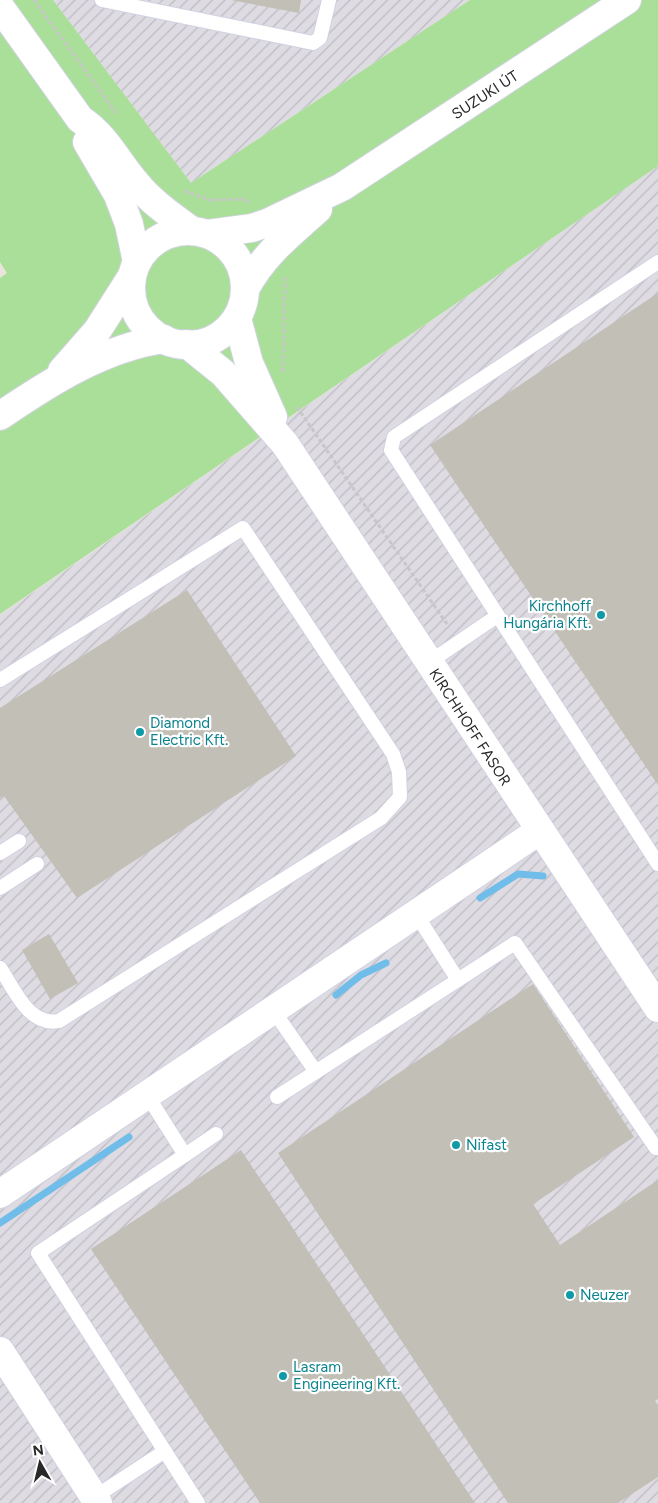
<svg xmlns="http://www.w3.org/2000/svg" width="658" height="1503" viewBox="0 0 658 1503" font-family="Figtree,sans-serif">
<defs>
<pattern id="industrial-furrows" width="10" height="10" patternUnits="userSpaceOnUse" patternTransform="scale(1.25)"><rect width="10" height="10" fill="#dedbe3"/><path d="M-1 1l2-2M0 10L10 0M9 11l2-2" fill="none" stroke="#bebcc3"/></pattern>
</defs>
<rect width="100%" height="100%" fill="#eae5db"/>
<!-- industrial -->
<g fill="url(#industrial-furrows)">
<path d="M53 0H470L191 183Z"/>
<path d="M658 166V1503H0V615Z"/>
</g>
<!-- grass -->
<path fill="#aadf99" d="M0 0H53L191 183 470 0H658V166L0 614V278L7 273 0 262Z"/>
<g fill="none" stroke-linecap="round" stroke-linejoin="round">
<!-- stream -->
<g stroke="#71bde9" stroke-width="7">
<path d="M480 898 518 874 543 876"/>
<path d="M336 995 361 975 386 963"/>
<path d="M0 1223 129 1137"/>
</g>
</g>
<!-- building -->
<g fill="#c2bfb6">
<path d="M231 0H301L299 13Z"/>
<path d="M658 293V785L430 445Z"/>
<path d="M187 590 296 756 77 898 4 796 0 798V708Z"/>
<path d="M49 934 78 983 50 999 22 950Z"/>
<path d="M533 984 634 1137 533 1204 560 1245 658 1180V1399L655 1401 658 1405V1477L618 1503H508L278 1153Z"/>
<path d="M241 1150 475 1503H260L91 1249Z"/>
</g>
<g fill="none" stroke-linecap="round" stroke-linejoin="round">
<defs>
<g id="lane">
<path d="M102 0 313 43 320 38 329 0"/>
<path d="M658 262 394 437 391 450 658 864"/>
<path d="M428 663 497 616"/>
<path d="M0 680 243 528 393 754 399 772 400 797 381 818 59 1021C29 1027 15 990 0 968"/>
<path d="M0 853 19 841"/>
<path d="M0 888 37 864"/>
<path d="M416 914 458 980"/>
<path d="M273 1010 316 1072"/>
<path d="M147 1095 185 1155 38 1253 198 1503"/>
<path d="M277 1097 515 943 656 1148"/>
<path d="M185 1155 216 1134"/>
<path d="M90 1500 165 1451"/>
</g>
<g id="street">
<path d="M0 7 80 119C107 137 116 160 136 183 151 202 172 216 192 231"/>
<path d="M87 142 118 195 129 224 137 262"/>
<path d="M237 318 249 363 273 417"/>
<path d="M187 344 223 373 285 444 658 1008"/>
<path d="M0 1194 539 831"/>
<path d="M0 1351 98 1503"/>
</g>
<g id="secondary">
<circle cx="188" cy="288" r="57"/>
<path d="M207 234 252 228 267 223 342 187 627 0"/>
<path d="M245 289C264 254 289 235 318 209"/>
<path d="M62 371 97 331 132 276"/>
<path d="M0 416C50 382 103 348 164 339"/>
</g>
</defs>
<!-- lane casing -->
<use href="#lane" stroke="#d0d2e1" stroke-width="16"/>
<!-- street casing -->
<use href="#street" stroke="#d0d2e1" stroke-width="30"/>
<!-- secondary casing -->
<use href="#secondary" stroke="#d0d2e1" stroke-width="30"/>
<!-- path -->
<g stroke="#c7c7c7" stroke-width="3" stroke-dasharray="4 2.5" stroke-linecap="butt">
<path d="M34 0 116 113"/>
<path d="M184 191 209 200 246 199 249 203"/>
<path d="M283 372 285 276"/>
<path d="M297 407 449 627"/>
</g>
<!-- lane -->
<use href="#lane" stroke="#fff" stroke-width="14"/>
<!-- street -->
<use href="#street" stroke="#fff" stroke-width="28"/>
<!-- secondary -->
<use href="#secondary" stroke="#fff" stroke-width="28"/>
</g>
<!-- markers -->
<g fill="#0f9aa8" stroke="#fff" stroke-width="2">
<circle cx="601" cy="615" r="5"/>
<circle cx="140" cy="732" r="5"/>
<circle cx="456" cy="1145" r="5"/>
<circle cx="570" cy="1295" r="5"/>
<circle cx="283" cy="1376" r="5"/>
</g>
<g text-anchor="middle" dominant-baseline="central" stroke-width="4.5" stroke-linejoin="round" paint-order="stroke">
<!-- street labels -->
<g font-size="15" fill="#282828" stroke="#fff">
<text transform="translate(485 95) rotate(-33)">SUZUKI ÚT</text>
<text transform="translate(470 727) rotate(57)">KIRCHHOFF FASOR</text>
</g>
<!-- culture labels -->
<g font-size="15" fill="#0d838f" stroke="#fff" text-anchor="start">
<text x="591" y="606" text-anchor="end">Kirchhoff<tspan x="591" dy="17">Hungária Kft.</tspan></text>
<text x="150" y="723">Diamond<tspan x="150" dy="17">Electric Kft.</tspan></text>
<text x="466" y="1145">Nifast</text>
<text x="580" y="1295">Neuzer</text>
<text x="293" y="1367">Lasram<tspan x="293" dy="17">Engineering Kft.</tspan></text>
</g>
</g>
<!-- north arrow -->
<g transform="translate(40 1463) rotate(352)" stroke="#ffffff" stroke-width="4" paint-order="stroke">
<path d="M0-4L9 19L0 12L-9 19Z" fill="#282828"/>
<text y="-8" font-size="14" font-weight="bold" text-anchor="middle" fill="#282828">N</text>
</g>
</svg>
